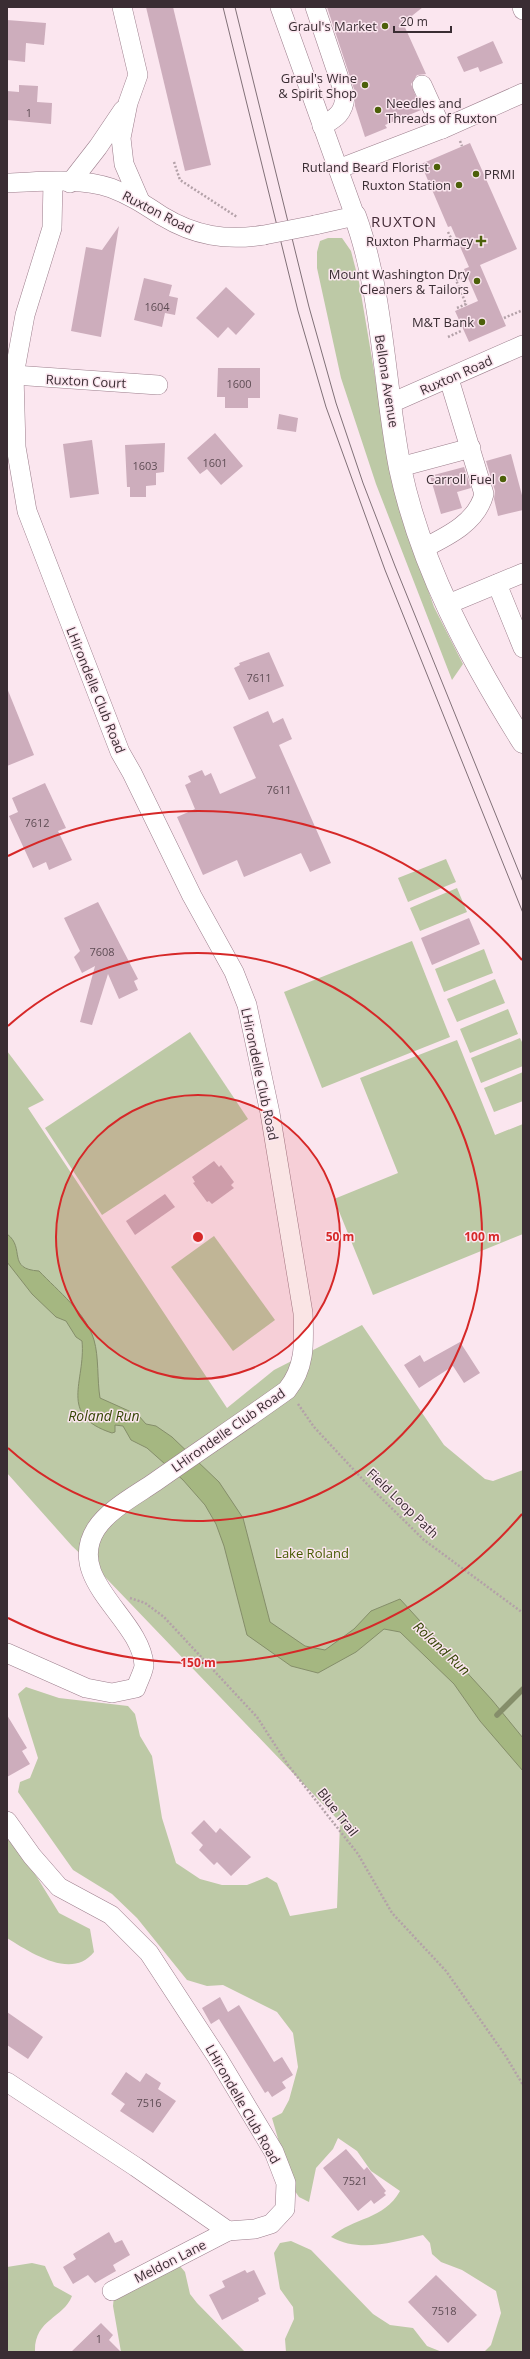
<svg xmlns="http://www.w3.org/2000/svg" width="530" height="2359" viewBox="0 0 530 2359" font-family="'Open Sans',sans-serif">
<rect width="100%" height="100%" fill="#fbe6ef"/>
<!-- green -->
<g fill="#bdc9a6">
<path d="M328 238H342L351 251 359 282 393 483 401 513 434 607 463 664 452 680 376 484 341 378 317 268V252L320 241Z"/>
<path d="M446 859 456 882 408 902 398 878Z"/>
<path d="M457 888 467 912 420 931 410 908Z"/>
<path d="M412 941 450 1037 322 1088 284 992Z"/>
<path d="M484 949 493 973 444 992 435 969Z"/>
<path d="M495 979 505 1003 457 1022 447 999Z"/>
<path d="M508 1009 518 1034 470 1053 460 1029Z"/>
<path d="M190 1032 248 1119 102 1215 45 1128Z"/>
<path d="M520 1038 523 1044V1066L481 1083 471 1058Z"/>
<path d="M457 1040 495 1135 523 1124V1234L373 1295 334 1199 398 1173 360 1078Z"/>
<path d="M7 1051 44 1100 28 1108 227 1408 274 1370 362 1325 444 1445 485 1479 493 1481 523 1470V2352H484L491 2345 501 2313 496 2291 462 2270 441 2262 432 2254 430 2243 423 2235C393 2242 360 2253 331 2237 354 2217 384 2220 400 2191L371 2171 357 2151 338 2138 333 2149 316 2168 309 2202 299 2197 292 2187 272 2118 282 2113 289 2100 298 2067 293 2033 277 2012 223 1985 207 1986 187 1980 137 1918 112 1894 73 1870 18 1792 20 1782 30 1778 38 1758 18 1694 26 1687 59 1698 128 1706 135 1714 140 1736 152 1756 162 1818 176 1863 200 1879 222 1885H247L267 1877 277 1883 290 1916 337 1908 340 1822 105 1577 72 1546 7 1473Z"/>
<path d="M523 1072V1101L494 1112 484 1088Z"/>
<path d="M214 1236 275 1320 233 1351 171 1267Z"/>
<path d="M7 1838 35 1874 59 1913 90 1929 94 1952C72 1980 31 1953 7 1938Z"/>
<path d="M291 2241 311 2250 373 2314 390 2325 413 2328 427 2346 442 2352H286L285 2339 294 2319 293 2307 280 2289 274 2253 280 2243Z"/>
<path d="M168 2252 185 2272 190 2294 197 2303 245 2352H121L113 2306 114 2295Z"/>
<path d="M32 2263 45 2266 54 2286 72 2296C63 2319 34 2319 35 2352H7V2267Z"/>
</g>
<!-- water -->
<path fill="#a5b781" stroke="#858e6a" d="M7 1234C26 1248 6 1269 39 1271 58 1291 86 1313 94 1340 99 1357 97 1380 100 1398L138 1415 146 1424 156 1426 172 1437 219 1482 243 1518 270 1622 305 1646 325 1650 354 1629 371 1611 400 1599 492 1700 523 1738V1771L480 1721 454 1684 400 1632 384 1629 356 1652 318 1673 291 1666 247 1635 224 1546 216 1524 205 1505 183 1480 147 1448 131 1440 123 1426 115 1425V1432L112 1433C57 1415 86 1382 82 1341L76 1337 66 1321 56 1317 32 1294 7 1262Z"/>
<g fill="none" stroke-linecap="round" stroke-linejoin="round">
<!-- stream -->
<path stroke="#858e6a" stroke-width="5.5" d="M497 1715 523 1689"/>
</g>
<!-- building -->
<g fill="#cdadbc">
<path d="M146 7H173L211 165 185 171Z"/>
<path d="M327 7H423L403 23 426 74 417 75 411 84 421 110 385 125 387 128 365 137 355 106V92Z"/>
<path d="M7 20 46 23 44 45 26 43 25 62 7 60Z"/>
<path d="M493 41 503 63 480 72 478 67 464 72 457 57Z"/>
<path d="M19 85 38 86 37 102 52 103 51 124 7 120V91L19 92Z"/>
<path d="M470 143 517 249 480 265 506 326 469 342 455 311 478 301 464 269 469 267 451 226 448 227 421 164Z"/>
<path d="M119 226 101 337 71 331 86 247 102 250Z"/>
<path d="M144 278 172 285 169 296 178 298 175 315 165 313 162 327 134 320Z"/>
<path d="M226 287 255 314 236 335 228 327 218 338 196 318Z"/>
<path d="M218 368H260V398H248V408H225V397H217Z"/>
<path d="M279 414 298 418 296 432 277 429Z"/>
<path d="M215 433 243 466 221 485 207 469 200 474 187 458Z"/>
<path d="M92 440 99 494 70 498 63 444Z"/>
<path d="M165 443 164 472 156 473V485L146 486V497H130V487H127L125 445Z"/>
<path d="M511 454 523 499V510L498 516 494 499 495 491 486 461Z"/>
<path d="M464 467 471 488 457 492 462 508 441 514 430 476Z"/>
<path d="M269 652 284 686 249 700 234 668 240 665 239 663Z"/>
<path d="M7 688 34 755 7 766Z"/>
<path d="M268 711 273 723 283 718 292 739 279 745 331 863 310 872 301 853 244 877 237 860 203 875 177 817 195 809 185 785 191 782 188 776 202 770 205 776 211 773 220 794 256 778 233 727Z"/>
<path d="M45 783 66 828 58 831 72 860 49 870 46 862 33 868 9 816 18 812 12 798Z"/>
<path d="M98 902 138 979 134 981 138 990 119 999 108 974 92 1025 80 1022 95 966 82 973 74 957 80 951 64 918Z"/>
<path d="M469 918 480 944 432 965 421 938Z"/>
<path d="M214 1161 219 1167 221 1165 234 1182 231 1185 234 1188 212 1204 209 1201 207 1202 193 1183 195 1182 192 1177Z"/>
<path d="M165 1194 175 1207 135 1235 126 1221Z"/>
<path d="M460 1342 480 1373 464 1383 453 1366 419 1388 404 1365 420 1355 424 1362Z"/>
<path d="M7 1715 27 1748 22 1751 30 1764 7 1777Z"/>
<path d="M204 1820 216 1833 220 1828 251 1857 231 1876 217 1862 214 1865 199 1850 203 1845 191 1833Z"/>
<path d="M220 1997 228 2012 239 2005 274 2062 282 2057 293 2075 282 2082 286 2088 272 2097 268 2091 265 2093 219 2019 211 2024 202 2008Z"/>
<path d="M7 2012 43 2037 28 2059 7 2045Z"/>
<path d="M126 2072 140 2082 146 2073 161 2083 158 2089 176 2101 153 2133 120 2111 125 2104 111 2094Z"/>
<path d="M346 2149 364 2170 367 2167 386 2191 384 2193 386 2195 374 2204 371 2200 358 2211 323 2168Z"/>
<path d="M109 2232 115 2243 122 2240 130 2255 113 2265 116 2271 95 2283 88 2275 73 2284 63 2267 76 2259 73 2254Z"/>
<path d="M245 2270 247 2273 254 2270 266 2294 258 2298 259 2301 222 2320 209 2295 225 2287 222 2281Z"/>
<path d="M436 2275 477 2315 448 2343 408 2302Z"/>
<path d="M101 2323 113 2335 109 2340 121 2352H71Z"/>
</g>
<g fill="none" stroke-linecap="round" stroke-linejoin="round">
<defs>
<g id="minor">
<path d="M122 7 138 75 128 103 121 138 124 164 140 201"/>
<path d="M280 7 355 216 315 225"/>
<path d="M315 7 345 96C344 113 336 118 322 126"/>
<path d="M522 7 523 10"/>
<path d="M422 85 442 129"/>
<path d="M338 169 442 129 523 93"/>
<path d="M7 183C40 182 79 177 111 188 130 195 145 205 162 216 195 236 226 241 264 235"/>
<path d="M70 183 98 147 123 110"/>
<path d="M14 375 158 385"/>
<path d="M389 404 523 345"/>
<path d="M400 467 471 448"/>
<path d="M424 548C448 536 477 522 484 494L449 379"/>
<path d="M497 584 523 648"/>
<path d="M446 605 523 573"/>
<path d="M7 1653 86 1688 112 1693 136 1688C138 1681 144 1671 144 1665 141 1618 64 1580 96 1529 108 1510 136 1495 155 1482 199 1451 244 1421 287 1390 306 1366 304 1342 303 1313L270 1113 247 1005 234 972 192 896 132 773 120 752 27 511 16 447 14 375 25 315 52 228 53 182"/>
<path d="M7 1821 32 1856 59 1887 111 1915 149 1953 217 2057 274 2152 286 2183 285 2209 271 2224 255 2229 228 2231 136 2167 7 2082"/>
<path d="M112 2291 228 2231"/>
</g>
<path id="major" d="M355 216C383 292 384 388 400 468 421 567 470 657 523 742"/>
</defs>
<!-- minor casing -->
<use href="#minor" stroke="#9c7e8c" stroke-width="20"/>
<!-- major casing -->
<use href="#major" stroke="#9c7e8c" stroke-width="23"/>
<!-- path -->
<g stroke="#b3a1a8" stroke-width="2.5" stroke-dasharray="2 2" stroke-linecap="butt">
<path d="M460 141 462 146"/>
<path d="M174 162 180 180 237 217"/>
<path d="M448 232 454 244"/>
<path d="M457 308 466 304 456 280 464 277"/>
<path d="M504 318 523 310"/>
<path d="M448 337 461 331"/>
<path d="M298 1404 314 1427 367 1484 424 1540 523 1613"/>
<path d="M130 1598 145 1603 164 1617 257 1717 288 1765 358 1854 392 1913 446 1971 505 2055 523 2085"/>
</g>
<!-- minor -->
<use href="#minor" stroke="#fff" stroke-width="19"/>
<!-- major -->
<use href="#major" stroke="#fff" stroke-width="22"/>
<!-- tram -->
<g stroke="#807077" stroke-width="1">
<path d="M223 7 298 311 326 407 385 570 523 913"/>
<path d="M235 7 309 307 336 403 363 483 395 566 523 882"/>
</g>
<defs>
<path id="minor-bridge" d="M264 235 315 225"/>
</defs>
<!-- minor-bridge casing -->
<use href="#minor-bridge" stroke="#9c7e8c" stroke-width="20" stroke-linecap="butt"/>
<!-- minor-bridge -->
<use href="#minor-bridge" stroke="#fff" stroke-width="19"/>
</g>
<!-- distance rings -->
<circle cx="198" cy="1237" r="142" fill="#d62828" fill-opacity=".12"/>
<g fill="none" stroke="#d62828" stroke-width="2">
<circle cx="198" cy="1237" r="142"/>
<path d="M8 1026A284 284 0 1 1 8 1448"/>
<path d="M522 1514A426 426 0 0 1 8 1618M8 856A426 426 0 0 1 522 960"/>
</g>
<!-- markers -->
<g fill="#4c6009" stroke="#fbe6ef" stroke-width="1.5">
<circle cx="385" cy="26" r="4"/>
<circle cx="365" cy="85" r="4"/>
<circle cx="378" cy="110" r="4"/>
<circle cx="437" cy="167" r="4"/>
<circle cx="476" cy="174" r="4"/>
<circle cx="459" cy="185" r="4"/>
<path d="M479 235h4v4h4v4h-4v4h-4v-4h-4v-4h4z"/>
<circle cx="477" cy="281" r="4"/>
<circle cx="482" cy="322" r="4"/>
<circle cx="503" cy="479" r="4"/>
</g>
<g text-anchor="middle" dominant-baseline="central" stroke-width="3" stroke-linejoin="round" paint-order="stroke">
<!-- number labels -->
<g font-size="11" fill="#5f4d55">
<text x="29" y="112">1</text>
<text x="157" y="306">1604</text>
<text x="239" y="383">1600</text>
<text x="215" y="462">1601</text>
<text x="145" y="465">1603</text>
<text x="259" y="677">7611</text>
<text x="279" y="789">7611</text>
<text x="37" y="822">7612</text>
<text x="102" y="951">7608</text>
<text x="149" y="2102">7516</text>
<text x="355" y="2180">7521</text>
<text x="444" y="2310">7518</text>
<text x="99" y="2338">1</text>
</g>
<!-- poi labels -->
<g font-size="13" fill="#3a2d33" stroke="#fbe6ef" text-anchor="end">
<text x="377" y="26">Graul's Market</text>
<text x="357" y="78">Graul's Wine<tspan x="357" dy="15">&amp; Spirit Shop</tspan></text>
<text x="386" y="103" text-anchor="start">Needles and<tspan x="386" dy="15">Threads of Ruxton</tspan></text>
<text x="429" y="167">Rutland Beard Florist</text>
<text x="484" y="174" text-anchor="start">PRMI</text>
<text x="451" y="185">Ruxton Station</text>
<text x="473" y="241">Ruxton Pharmacy</text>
<text x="469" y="274">Mount Washington Dry<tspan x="469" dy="15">Cleaners &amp; Tailors</tspan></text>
<text x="474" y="322">M&amp;T Bank</text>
<text x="495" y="479">Carroll Fuel</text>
</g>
<!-- street labels -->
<g font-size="13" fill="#3a2d33" stroke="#fbe6ef">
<text transform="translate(158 212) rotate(27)">Ruxton Road</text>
<text transform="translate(456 375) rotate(-24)">Ruxton Road</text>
<text transform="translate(86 381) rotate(3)">Ruxton Court</text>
<text transform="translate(387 381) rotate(81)">Bellona Avenue</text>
<text transform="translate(96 690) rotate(68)">LHirondelle Club Road</text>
<text transform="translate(260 1074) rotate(78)">LHirondelle Club Road</text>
<text transform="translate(228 1430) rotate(-35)">LHirondelle Club Road</text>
<text transform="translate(403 1503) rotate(44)">Field Loop Path</text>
<text transform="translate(338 1812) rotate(52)">Blue Trail</text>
<text transform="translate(243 2104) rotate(60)">LHirondelle Club Road</text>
<text transform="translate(170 2261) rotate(-27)">Meldon Lane</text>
</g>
<!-- park labels -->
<g font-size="13" fill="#465a00" stroke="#fbe6ef">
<text x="312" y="1553">Lake Roland</text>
</g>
<!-- water labels -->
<g font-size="14" font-style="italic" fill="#364606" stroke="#fbe6ef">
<text x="104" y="1415">Roland Run</text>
<text transform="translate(442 1648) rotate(43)">Roland Run</text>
</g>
<!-- quarter labels -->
<g font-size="15" letter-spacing="1" fill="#432a36" stroke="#fbe6ef">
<text x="404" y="221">RUXTON</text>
</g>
</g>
<circle cx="198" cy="1237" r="6" fill="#d62828" stroke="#fbe6ef" stroke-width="2"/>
<g font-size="12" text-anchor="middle" font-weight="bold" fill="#d62828" stroke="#fbe6ef" stroke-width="3" stroke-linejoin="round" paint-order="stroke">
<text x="340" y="1241">50 m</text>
<text x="482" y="1241">100 m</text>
<text x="198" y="1667">150 m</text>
</g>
<!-- border -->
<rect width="530" height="2359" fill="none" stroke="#3a2d33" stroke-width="16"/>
<!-- scale -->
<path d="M394 26v6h57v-6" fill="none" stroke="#3a2d33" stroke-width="2"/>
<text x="400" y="26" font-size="12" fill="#3a2d33" stroke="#fbe6ef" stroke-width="3" paint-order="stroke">20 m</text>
</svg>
